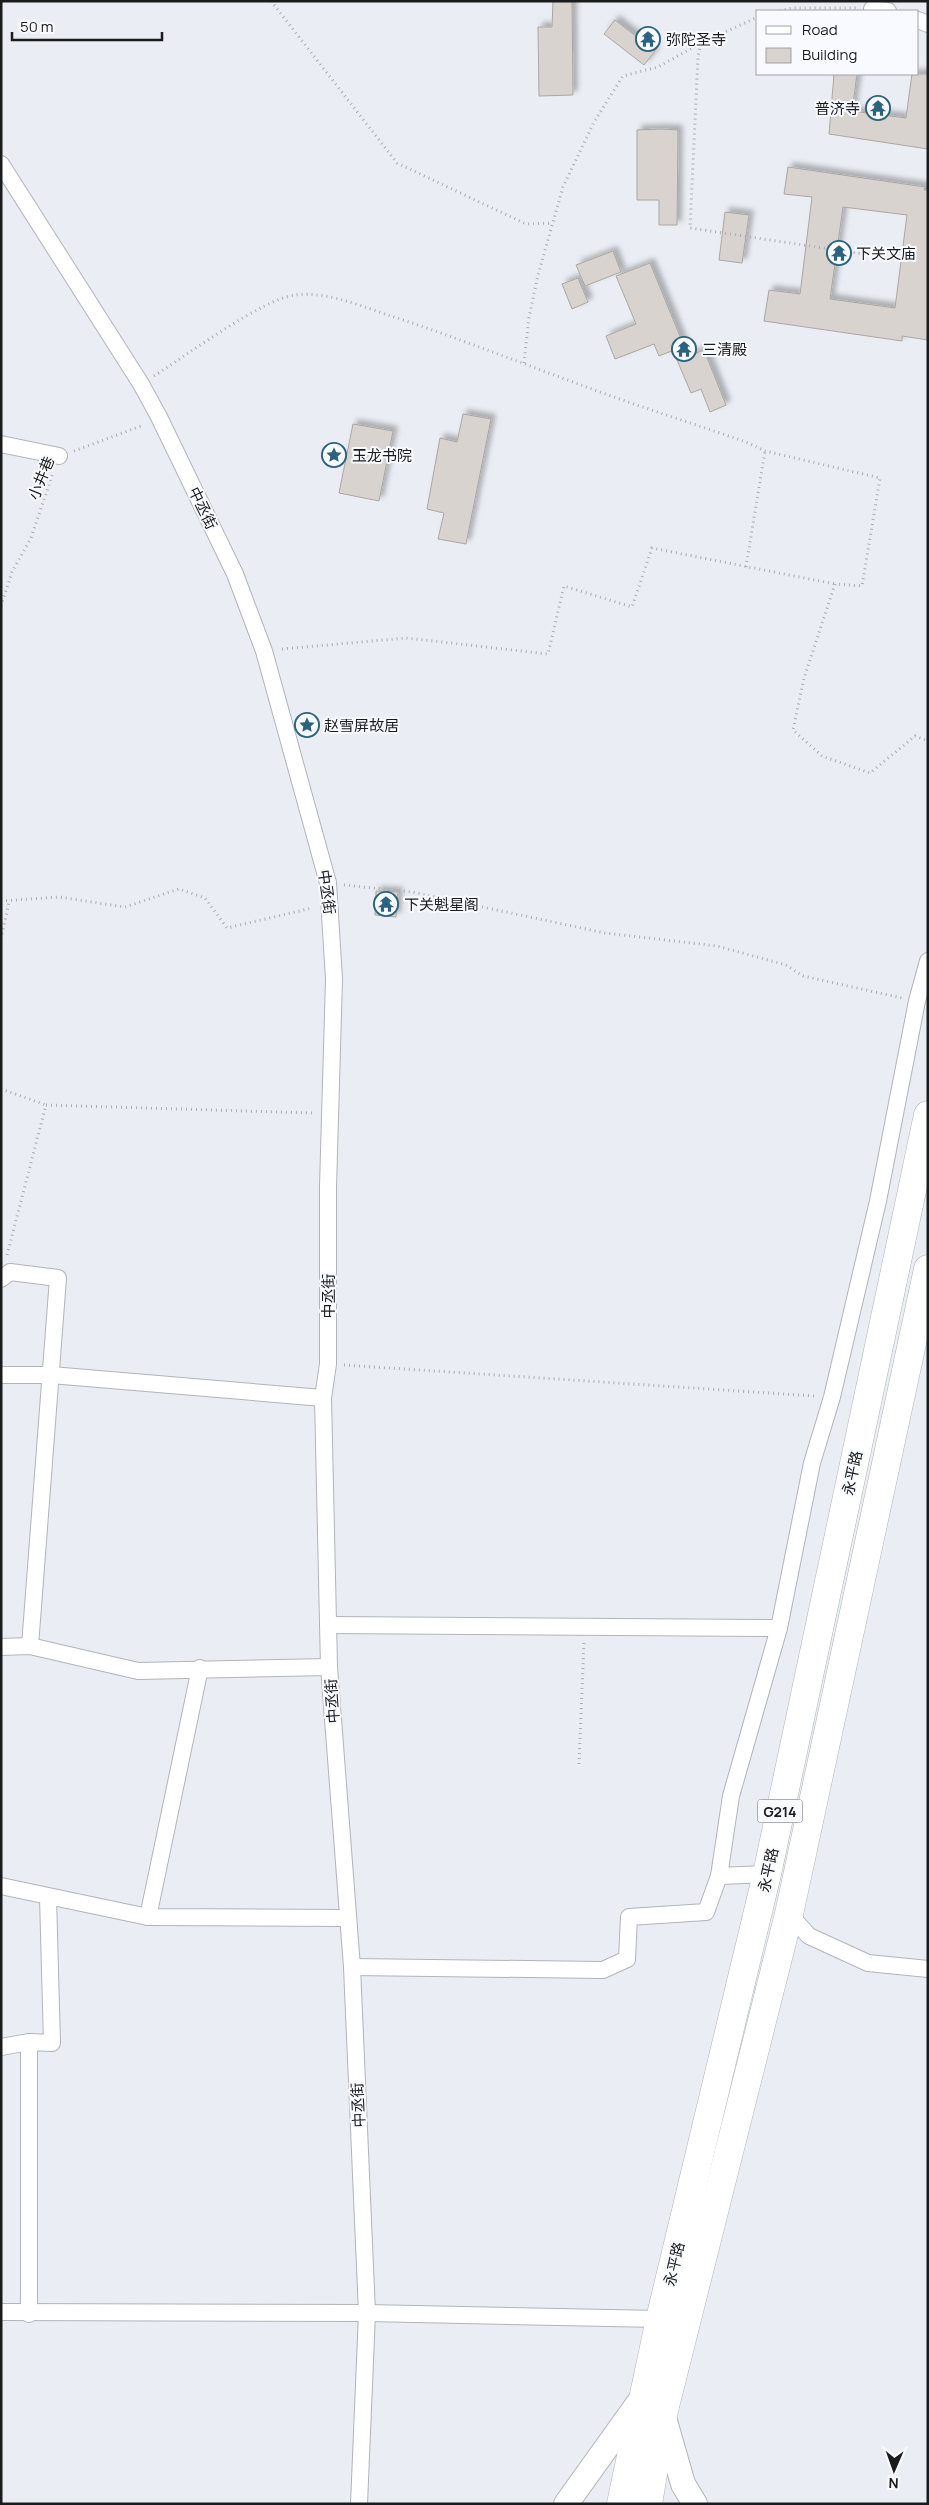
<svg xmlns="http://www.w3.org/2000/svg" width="929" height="2505" viewBox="0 0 929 2505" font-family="Manrope,'Noto Sans SC',sans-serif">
<defs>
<filter id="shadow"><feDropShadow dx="4.5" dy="-4.5" stdDeviation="2.5" flood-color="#0004"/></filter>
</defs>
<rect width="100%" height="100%" fill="#eaedf3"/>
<!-- building -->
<g fill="#d8d3ce" stroke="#aba7a2" fill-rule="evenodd" filter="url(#shadow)">
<path d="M553 1H572L573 95 539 96 538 27H552Z"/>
<path d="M615 20 655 51 644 65 604 34Z"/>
<path d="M834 74H857L852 111 906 118 912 74H928V149L829 134Z"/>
<path d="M661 129 678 130 677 225H659V200H637V130Z"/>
<path d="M788 167 925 187 924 190H928V340L902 336V341L764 321 769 290 800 294 812 197 784 194ZM843 207 907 215 895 308 830 299Z"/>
<path d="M725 212 749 215 742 263 719 260Z"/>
<path d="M613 251 621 272 585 286 576 265Z"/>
<path d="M650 263 684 346 659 356 654 344 615 359 606 336 636 324 616 276Z"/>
<path d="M578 278 588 302 572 309 562 284Z"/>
<path d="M704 350 726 405 710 412 701 389 691 393 677 360Z"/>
<path d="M463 414 491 419 466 544 438 539 444 513 427 509 440 438 457 442Z"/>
<path d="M353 424 393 431 379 501 339 493Z"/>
<path d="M376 891 398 892 396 917 375 915Z"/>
</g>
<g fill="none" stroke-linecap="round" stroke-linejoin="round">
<defs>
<g id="street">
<path d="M872 9 888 11"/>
<path d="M918 20 928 24"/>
<path d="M1 164 141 384 159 417 235 574 264 651 328 883 334 979 328 1187V1364L323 1398 329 1667 352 1967 367 2313 359 2504"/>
<path d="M1 444 59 456"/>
<path d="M1 1279 10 1272 58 1278 30 1646"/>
<path d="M1 1375H51L323 1398"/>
<path d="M328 1625 779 1628"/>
<path d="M1 1647 30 1646 138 1671 329 1667"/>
<path d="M767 1874 719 1876 731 1796 779 1628 812 1463 832 1397 878 1201 917 1001 928 961"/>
<path d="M1 1886 148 1917 348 1918"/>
<path d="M789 1914 809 1936 868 1963 928 1969"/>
<path d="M148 1917 200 1668"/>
<path d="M352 1967 603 1970 627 1959 629 1917 706 1912 719 1876"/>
<path d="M1 2047 29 2042"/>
<path d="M1 2312 367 2313 660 2319"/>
<path d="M29 2314V2042L52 2043 48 1897"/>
</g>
<g id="secondary">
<path d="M663 2414 683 2484 695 2504"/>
<path d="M566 2504 642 2398"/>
</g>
<g id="highway">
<path d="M621 2504 660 2319 767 1874 928 1115"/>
<path d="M648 2504 663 2414 789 1914 928 1269"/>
</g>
</defs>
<!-- street casing -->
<use href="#street" stroke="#b1b4ba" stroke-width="18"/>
<!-- secondary casing -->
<use href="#secondary" stroke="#b1b4ba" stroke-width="26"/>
<!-- highway casing -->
<use href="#highway" stroke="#b1b4ba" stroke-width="29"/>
<!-- path -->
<g stroke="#abadb2" stroke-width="3" stroke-dasharray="1 4" stroke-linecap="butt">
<path d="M271 1 397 163 526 224 553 223"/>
<path d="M780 11 792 8H857"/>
<path d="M701 44 698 56 690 228 897 259"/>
<path d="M524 363 529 317 538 275 563 187 594 122 623 76 658 67 701 43 758 17"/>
<path d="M154 376C184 357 264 298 295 295 328 291 363 307 394 317 461 339 526 365 592 389 643 408 695 424 746 442L765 451 880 478 862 586 835 584 804 678 793 730 822 756 870 773 915 736 928 741"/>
<path d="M74 451 144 425"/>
<path d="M746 567 765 451"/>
<path d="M1 606 12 572 31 538 53 473"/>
<path d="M282 649 406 638 548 654 564 586 632 607 652 548 835 584"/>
<path d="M344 885 412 892 605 933 717 946 786 965 803 976 902 998"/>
<path d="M1 901 59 897 125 907 179 889 205 898 227 928 312 908"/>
<path d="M1 939 9 902"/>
<path d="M1 1089 46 1105"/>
<path d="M7 1255 46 1105 312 1113"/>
<path d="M344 1365 814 1396"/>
<path d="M579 1764 584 1642"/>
</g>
<!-- street -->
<use href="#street" stroke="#fff" stroke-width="16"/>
<!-- secondary -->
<use href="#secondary" stroke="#fff" stroke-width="24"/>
<!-- highway -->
<use href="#highway" stroke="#fff" stroke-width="28"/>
</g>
<!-- icons -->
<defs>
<symbol id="temple-ring" viewBox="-11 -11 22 22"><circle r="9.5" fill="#f8faff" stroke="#2b627d" stroke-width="1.5"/><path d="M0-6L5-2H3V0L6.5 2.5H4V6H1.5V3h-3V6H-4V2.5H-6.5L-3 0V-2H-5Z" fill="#2b627d"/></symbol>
<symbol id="sight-ring" viewBox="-11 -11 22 22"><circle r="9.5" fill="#f8faff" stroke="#2b627d" stroke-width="1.5"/><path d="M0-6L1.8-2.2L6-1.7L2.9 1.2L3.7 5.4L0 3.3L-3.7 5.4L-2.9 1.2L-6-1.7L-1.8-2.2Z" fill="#2b627d"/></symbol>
</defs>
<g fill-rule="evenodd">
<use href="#temple-ring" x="634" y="25" width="28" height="28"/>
<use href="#temple-ring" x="864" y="94" width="28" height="28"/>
<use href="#temple-ring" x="825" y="239" width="28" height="28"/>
<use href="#temple-ring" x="670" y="335" width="28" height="28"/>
<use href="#sight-ring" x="320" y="441" width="28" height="28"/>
<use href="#sight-ring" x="293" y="711" width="28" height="28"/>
<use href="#temple-ring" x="372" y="890" width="28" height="28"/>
</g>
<g text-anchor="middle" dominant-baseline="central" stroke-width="4" stroke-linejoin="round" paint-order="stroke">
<!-- shield labels -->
<rect fill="#f8faff" stroke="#5d5e61" stroke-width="1" x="757.5" y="1799.5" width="45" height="23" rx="4"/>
<g font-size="14" font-weight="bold" fill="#1a1b1d">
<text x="780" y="1811">G214</text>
</g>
<!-- poi labels -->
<g font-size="15" fill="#1a1b1d" stroke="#f8faff" text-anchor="start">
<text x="666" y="39">弥陀圣寺</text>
<text x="860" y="108" text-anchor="end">普济寺</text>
<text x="856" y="253">下关文庙</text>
<text x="702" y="349">三清殿</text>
<text x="352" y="455">玉龙书院</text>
<text x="324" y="725">赵雪屏故居</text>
<text x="404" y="904">下关魁星阁</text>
</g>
<!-- street labels -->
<g font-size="15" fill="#1a1b1d" stroke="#f8faff">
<text transform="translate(41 478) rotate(-68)">小井巷</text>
<text transform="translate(203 508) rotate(64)">中丞街</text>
<text transform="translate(327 892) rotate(82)">中丞街</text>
<text transform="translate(328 1296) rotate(-90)">中丞街</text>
<text transform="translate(852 1473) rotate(-78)">永平路</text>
<text transform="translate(332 1701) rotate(-94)">中丞街</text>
<text transform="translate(768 1870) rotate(-78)">永平路</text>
<text transform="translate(358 2105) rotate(-93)">中丞街</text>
<text transform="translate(674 2264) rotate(-77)">永平路</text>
</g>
</g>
<!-- border -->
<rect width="929" height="2505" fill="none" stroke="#1a1b1d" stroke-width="5"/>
<!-- legend -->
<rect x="756" y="10" width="162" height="65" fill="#f8faff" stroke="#9fa1a5"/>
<rect x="766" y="26" width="25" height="8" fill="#ffffff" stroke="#9fa1a5"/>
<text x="802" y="35" font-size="15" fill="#1a1b1d">Road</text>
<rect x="766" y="48" width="25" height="15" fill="#d8d3ce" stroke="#9fa1a5"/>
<text x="802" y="60" font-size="15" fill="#1a1b1d">Building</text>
<!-- north arrow -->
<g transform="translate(894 2470) rotate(182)" stroke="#f8faff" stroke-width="4" paint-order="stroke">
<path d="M0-4L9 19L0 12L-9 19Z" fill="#1a1b1d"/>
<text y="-8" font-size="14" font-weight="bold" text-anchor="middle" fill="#1a1b1d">N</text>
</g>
<!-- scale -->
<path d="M12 32v8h150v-8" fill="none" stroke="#1a1b1d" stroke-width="2.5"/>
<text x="20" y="32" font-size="15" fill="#1a1b1d" stroke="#f8faff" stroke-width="4" paint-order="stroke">50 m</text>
</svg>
